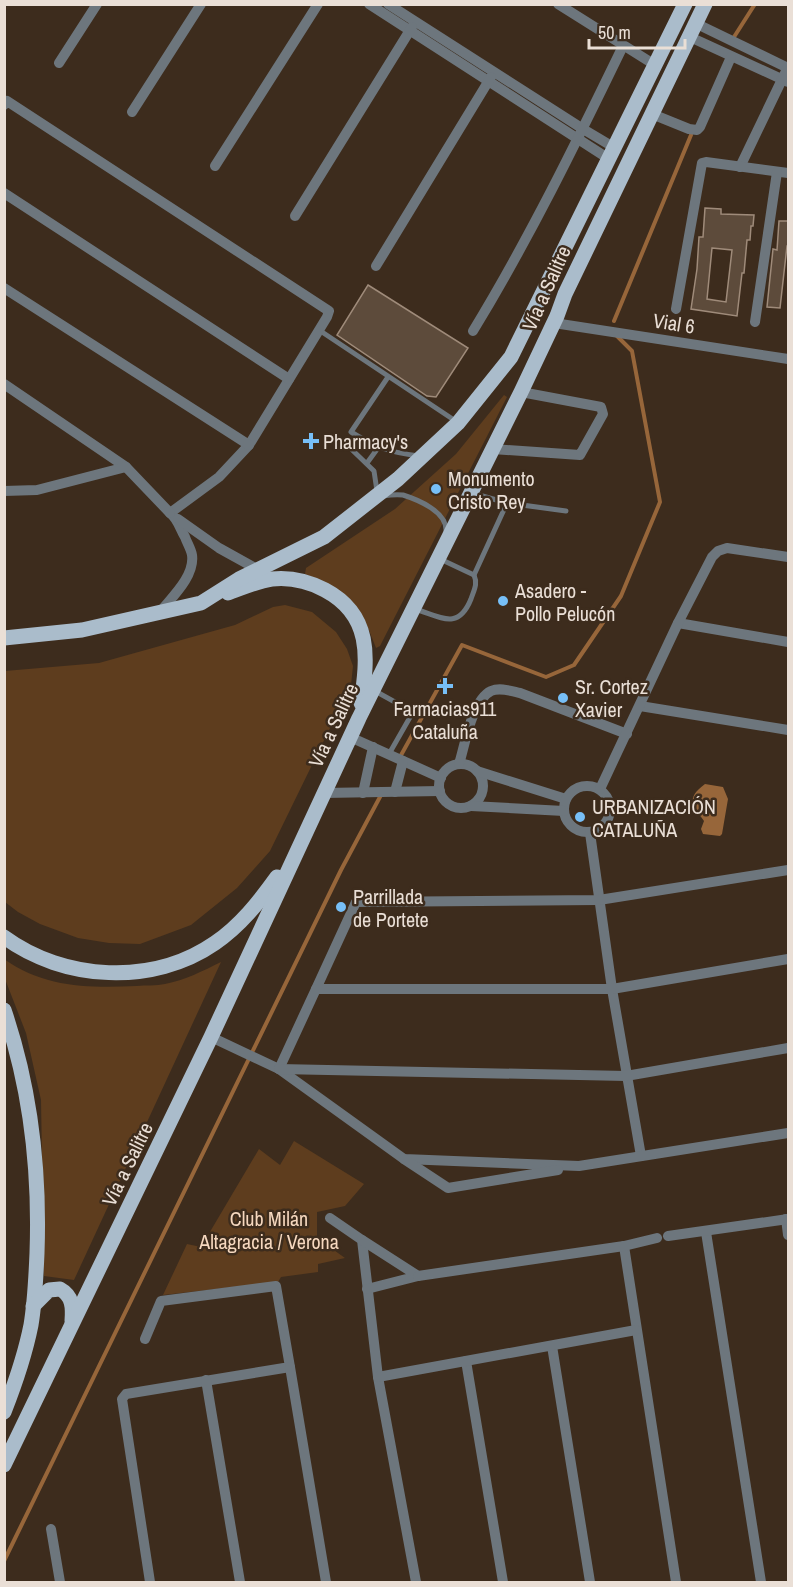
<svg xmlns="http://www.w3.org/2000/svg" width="793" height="1587" viewBox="0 0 793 1587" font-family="'Archivo Narrow',sans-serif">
<rect width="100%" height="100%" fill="#3d2c1d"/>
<!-- green -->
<g fill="#5e3d1e">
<path d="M504 395 507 397 380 646 376 648C360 604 349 592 305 574L306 568 395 509 456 454Z"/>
<path d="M285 605 312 612 336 632 347 649 353 666 351 685 270 851 237 888 191 925 140 944 109 943 78 938 40 924 18 912 5 902V671L99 663 235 625 273 607Z"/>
<path d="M4 959C44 988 90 988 137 986 146 985 156 986 165 984 185 980 203 971 221 962L74 1280 44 1276 41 1100 26 1033 5 979Z"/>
<path d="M294 1141 364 1184 345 1206 317 1212V1238L345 1258 318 1264V1272L281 1277 278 1282 163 1295 187 1244 201 1247 259 1149 280 1165Z"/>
</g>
<!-- water -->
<path fill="#97663a" d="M705 784 723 787 728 799 722 834 720 836 703 834 701 829 704 821C693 805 685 799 705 784Z"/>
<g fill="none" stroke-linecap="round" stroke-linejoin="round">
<!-- stream -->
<g stroke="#97663a" stroke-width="4">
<path d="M734 37 755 4"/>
<path d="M614 321 691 135"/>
<path d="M400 757 462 645 546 677 574 665 621 596 660 502 632 351 617 336"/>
<path d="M4 1561 341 870 381 795"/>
</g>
</g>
<!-- building -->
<g fill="#5d4b3b" stroke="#9f8b7a" stroke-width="1.5" fill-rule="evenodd">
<path d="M705 208 721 209V214L754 215 753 226H751L750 240H747L744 273H742L737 316 691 309 697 269 699 237H703ZM712 248 732 250 726 302 707 299Z"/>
<path d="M779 221H789V246H787L780 308 767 307 773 249 777 250Z"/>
<path d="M368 285 468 348 436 397 427 396 337 335Z"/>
</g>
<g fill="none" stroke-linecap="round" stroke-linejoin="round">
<!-- service -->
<g stroke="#6d767d" stroke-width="5">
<path d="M319 330 457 422"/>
<path d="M388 377 351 432C377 448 388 452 419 456"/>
<path d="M344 442 374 471 377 491"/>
<path d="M367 463 378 448"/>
<path d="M472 493 507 503 474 575"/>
<path d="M383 496C389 495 396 494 403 495 419 500 447 512 446 531"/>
<path d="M507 503 566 511"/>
<path d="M415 609C441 617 458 631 471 599 474 590 478 584 474 575L440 559"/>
<path d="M375 691 413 712 389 754"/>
</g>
<!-- minor -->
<g stroke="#6d767d" stroke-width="10">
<path d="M369 4 609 159"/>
<path d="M388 4 583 129 615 148"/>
<path d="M558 4 655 65"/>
<path d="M695 23 788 68"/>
<path d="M690 37 788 82"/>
<path d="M59 63 97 4"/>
<path d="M4 105 7 101 329 311 327 317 249 445 219 477 170 513C178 519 180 529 185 537 187 543 191 549 192 555 195 576 172 597 160 612"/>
<path d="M132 112 201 4"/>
<path d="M652 114 689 129 697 130 700 127 731 57"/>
<path d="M215 166 318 4"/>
<path d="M740 167 788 67"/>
<path d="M4 193 289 379"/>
<path d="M295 216 412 27"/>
<path d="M376 266 491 77"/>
<path d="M4 288 249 445"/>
<path d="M676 309 702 163 706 162 788 173"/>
<path d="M755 322 777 172"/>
<path d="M554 323 788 359"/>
<path d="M473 331C529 239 576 143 623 46"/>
<path d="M4 384 126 467 170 513"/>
<path d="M492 449 580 455 603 414 601 407 521 392"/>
<path d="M4 491 37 490 126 467"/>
<path d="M178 519 219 548 257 569"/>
<path d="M678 623 788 642"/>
<path d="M640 706 788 730"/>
<path d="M350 737 441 778"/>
<circle cx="461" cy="786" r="22"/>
<path d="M459 764C465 745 472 700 491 691 500 687 511 691 520 693L627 734"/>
<path d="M477 771 566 799"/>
<circle cx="587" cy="809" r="23"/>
<path d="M600 789 678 623 712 557 718 551 727 548 788 557"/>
<path d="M395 792 403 761"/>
<path d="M324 793 440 791"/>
<path d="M363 793 373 747"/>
<path d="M471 806 564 811"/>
<path d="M590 833 612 989 641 1156"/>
<path d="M316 989 356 902 599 900 788 870"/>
<path d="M211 1037 279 1069 404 1159 579 1166 788 1133"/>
<path d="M279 1069 316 989H612L788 959"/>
<path d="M279 1069 626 1076 788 1048"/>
<path d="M404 1159 448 1188 558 1170"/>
<path d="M330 1218 362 1240 378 1377 416 1582"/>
<path d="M786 1219 788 1235"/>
<path d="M706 1232 761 1582"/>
<path d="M668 1236 788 1219"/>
<path d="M362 1240 418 1276 367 1289"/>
<path d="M624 1246 676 1582"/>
<path d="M418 1276 624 1246 657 1238"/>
<path d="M145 1339 161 1301 276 1286 290 1367 126 1394 122 1399 150 1582"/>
<path d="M552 1346 590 1582"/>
<path d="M466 1361 503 1582"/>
<path d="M290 1367 326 1582"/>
<path d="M378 1377 636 1330"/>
<path d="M206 1380 240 1582"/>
<path d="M51 1529 60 1582"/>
</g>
<!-- primary -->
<g stroke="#aabccb" stroke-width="15">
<path d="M228 593C242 588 257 581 272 579 291 577 308 581 325 590 372 615 368 657 361 703"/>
<path d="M4 638 82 630 201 603 239 579 324 537 398 479 458 423 511 357 685 4"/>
<path d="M4 937C64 981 153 986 215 943 240 926 259 902 277 877"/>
<path d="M4 1010C31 1089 40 1169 37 1253 36 1277 35 1301 31 1325 25 1355 15 1384 4 1412"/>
<path d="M33 1306 49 1290 60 1289C73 1296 73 1308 72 1321"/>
<path d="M4 1465 211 1037 359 718 521 392 557 316 565 294 705 4"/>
</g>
</g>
<!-- markers -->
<g fill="#77bff7" stroke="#3d2c1d" stroke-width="2">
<path d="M308 432h6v6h6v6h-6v6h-6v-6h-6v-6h6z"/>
<circle cx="436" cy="489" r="6"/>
<circle cx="503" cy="601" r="6"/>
<path d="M442 677h6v6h6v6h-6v6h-6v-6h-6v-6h6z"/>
<circle cx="563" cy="698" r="6"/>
<circle cx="580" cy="817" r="6"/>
<circle cx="341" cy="907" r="6"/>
</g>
<g text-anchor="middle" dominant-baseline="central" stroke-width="5" stroke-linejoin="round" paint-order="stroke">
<!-- street labels -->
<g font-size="20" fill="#eadfd6" stroke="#3d2c1d">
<text transform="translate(546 288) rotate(-66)">Vía a Salitre</text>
<text transform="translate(674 323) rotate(9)">Vial 6</text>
<text transform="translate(333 725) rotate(-65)">Vía a Salitre</text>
<text transform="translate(127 1164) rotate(-64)">Vía a Salitre</text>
</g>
<!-- poi labels -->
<g font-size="20" fill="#eadfd6" stroke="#3d2c1d" text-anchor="start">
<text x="323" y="441">Pharmacy's</text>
<text x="448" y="478">Monumento<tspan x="448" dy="23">Cristo Rey</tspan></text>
<text x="515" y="590">Asadero -<tspan x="515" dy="23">Pollo Pelucón</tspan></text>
<text x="575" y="686">Sr. Cortez<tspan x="575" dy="23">Xavier</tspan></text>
<text x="445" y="708" text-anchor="middle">Farmacias911<tspan x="445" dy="23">Cataluña</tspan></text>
<text x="592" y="806">URBANIZACIÓN<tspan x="592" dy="23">CATALUÑA</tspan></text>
<text x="353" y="896">Parrillada<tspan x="353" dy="23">de Portete</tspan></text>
</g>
<!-- park labels -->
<g font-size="20" fill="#f6d8bf" stroke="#3d2c1d">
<text x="269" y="1218">Club Milán<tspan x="269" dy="23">Altagracia / Verona</tspan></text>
</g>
</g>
<!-- border -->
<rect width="793" height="1587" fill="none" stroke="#eadfd6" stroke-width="12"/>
<!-- scale -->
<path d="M589 39v9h96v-9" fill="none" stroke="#eadfd6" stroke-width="3"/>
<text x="598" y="39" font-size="18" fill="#eadfd6" stroke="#3d2c1d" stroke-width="4.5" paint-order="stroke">50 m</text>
</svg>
